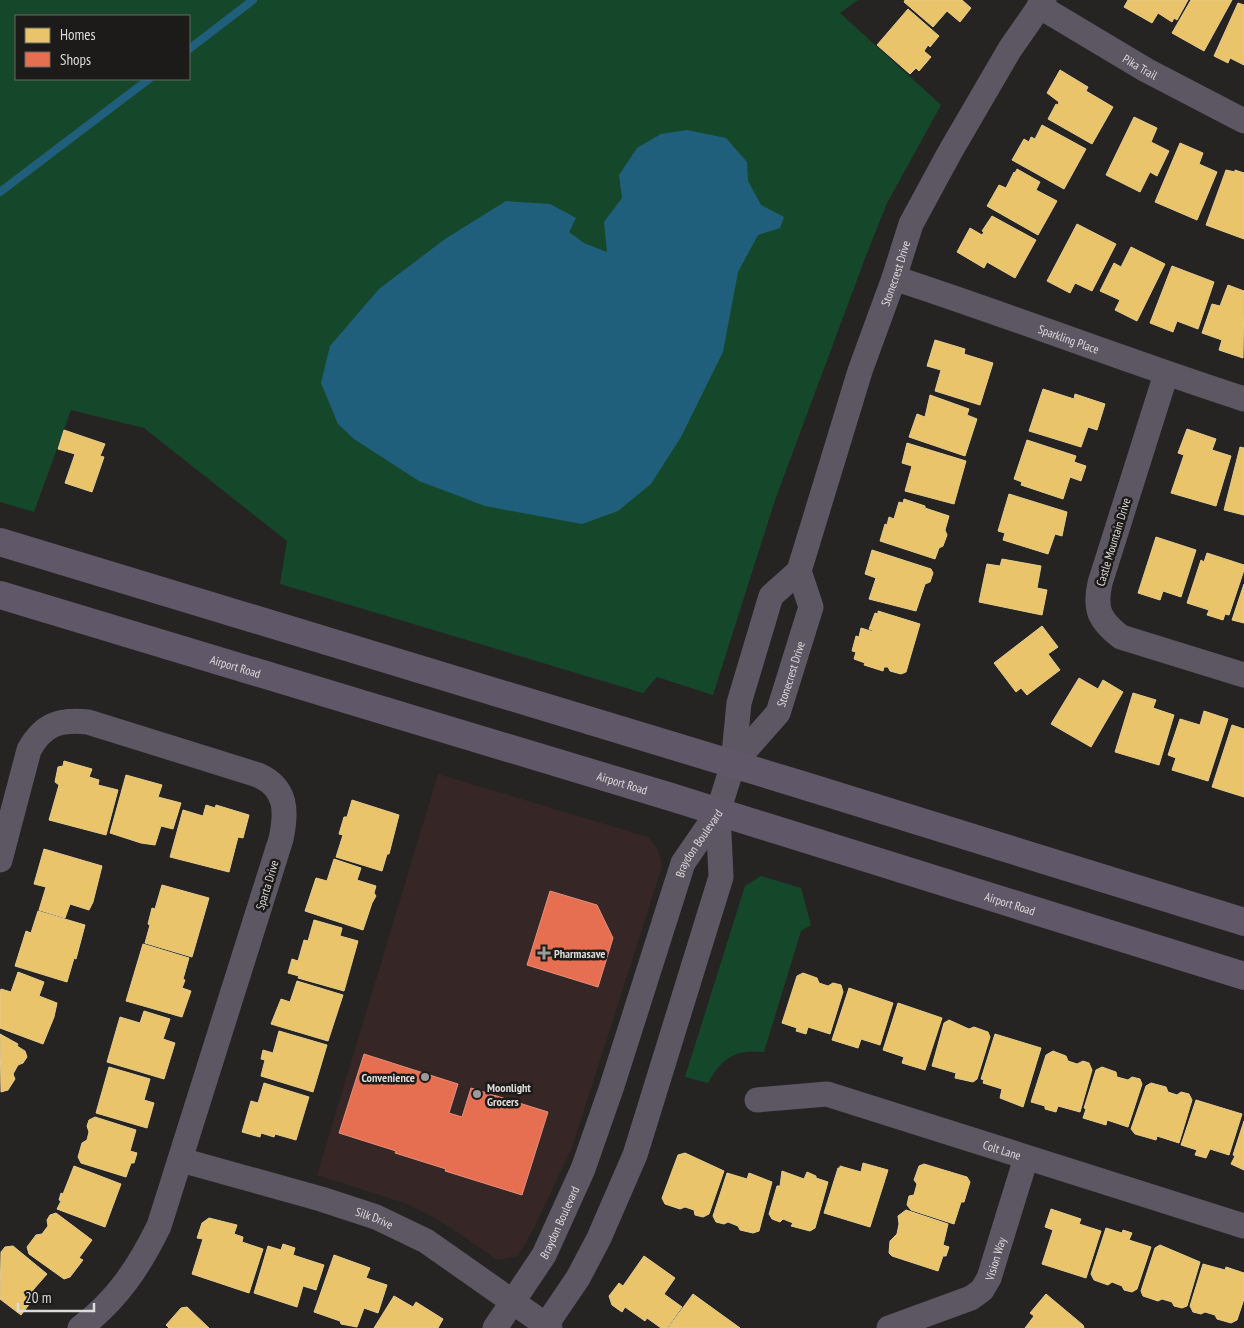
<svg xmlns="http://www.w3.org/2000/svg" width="1244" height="1328" viewBox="0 0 1244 1328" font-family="'PT Sans Narrow',sans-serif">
<rect width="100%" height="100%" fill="#252423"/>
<!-- commercial -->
<path fill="#362625" d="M438 774 648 837 657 848 661 861 662 867 572 1148 534 1228 518 1256 497 1260 459 1233 431 1216 407 1204 317 1175Z"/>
<!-- green -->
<g fill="#15482b" fill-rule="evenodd">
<path d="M0 0H858L840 13 941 105 887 203 867 253 775 500 713 695 657 677 643 693 280 584 287 541 144 428 71 410 34 512 0 502ZM16 16H189V79H16Z"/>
<path d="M761 876 801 888 811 925 801 931 764 1052C735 1049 722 1058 708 1083L685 1077 745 886Z"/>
</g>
<!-- water -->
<path fill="#205f7c" d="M687 130 726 138 747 162 748 181 761 205 784 217 780 228 758 235 738 272 723 352 681 437 651 484 618 511 582 524 485 506 419 481 354 439 338 424 321 383 330 346 379 289 445 239 506 201 550 204 576 218 569 232 584 243 607 252 604 222 622 198 619 175 637 148 661 134Z"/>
<!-- homes -->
<g fill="#e9c46a" stroke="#e5cb8c">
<path d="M905 0H962L971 8 960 22 947 11 933 27 904 2Z"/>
<path d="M1128 0H1188L1177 20 1174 18 1172 22 1158 13 1152 23 1124 7Z"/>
<path d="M1191 0H1232L1204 51 1172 33Z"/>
<path d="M1238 3 1244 5V65L1230 58 1228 63 1214 56Z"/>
<path d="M908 9 939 36 930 47 928 45 924 51 931 57 919 71 916 68 910 74 877 45Z"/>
<path d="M1060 70 1088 87 1086 91 1113 107 1092 144 1048 119 1056 104 1058 105 1059 102 1047 93Z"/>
<path d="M1134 117 1157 128 1151 142 1169 151 1157 176 1150 172 1140 192 1106 175Z"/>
<path d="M1042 125 1086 149 1064 189 1012 160 1024 139 1029 142 1031 137 1035 139Z"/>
<path d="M1180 143 1203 153 1199 164 1217 172 1197 220 1155 202Z"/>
<path d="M1017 169 1040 182 1036 190 1057 201 1038 235 987 206 999 185 1006 188 1014 172 1015 173Z"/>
<path d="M1226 170 1235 172V170L1244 173V239L1206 225Z"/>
<path d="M992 216 1036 240 1015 278 987 262 984 268 957 252 970 228 982 235 984 232 982 231Z"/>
<path d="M1077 224 1116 244 1092 291 1075 283 1070 293 1047 281Z"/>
<path d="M1131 247 1165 264 1137 321 1115 310 1120 300 1100 291 1114 263 1121 267Z"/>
<path d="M1172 266 1214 282 1198 329 1177 321 1173 332 1150 323Z"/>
<path d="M1228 285 1244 291 1243 358 1219 350 1222 340 1202 333 1212 304 1220 306Z"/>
<path d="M935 340 965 349 964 354 993 363 980 405 935 391 941 370 927 366Z"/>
<path d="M1043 389 1074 399 1075 394 1105 404 1097 430 1088 427 1081 447 1029 431Z"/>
<path d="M930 395 969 409 967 415 977 419 965 456 909 437 917 414 925 417Z"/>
<path d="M1187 429 1216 439 1212 450 1231 456 1216 506 1171 493 1184 455 1178 453Z"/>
<path d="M64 430 105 444 100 456 104 457 92 492 65 483 75 454 58 449Z"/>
<path d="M1027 440 1076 456 1074 462 1086 466 1081 481 1070 477 1063 499 1021 485 1022 482 1014 479Z"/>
<path d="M907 443 966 461 954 504 905 491 912 466 902 463Z"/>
<path d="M1240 447 1244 448V515L1224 510Z"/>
<path d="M1009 494 1067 512 1062 536 1055 534 1048 554 1003 540 1005 533 998 531Z"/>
<path d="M904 499 925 506V508L949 516 945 530 947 535 943 546 939 548 935 559 880 541 885 524 887 525 889 517 894 519 899 502 903 503Z"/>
<path d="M1156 537 1196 550 1181 597 1163 591 1160 600 1138 593Z"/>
<path d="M872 550 931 569 933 573 930 582 925 584 916 611 869 599 876 578 865 574Z"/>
<path d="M1207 553 1244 565V570L1229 615 1225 614 1223 620 1207 615 1209 610 1187 603 1201 560 1204 562Z"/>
<path d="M1002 559 1041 566 1037 588 1047 590 1042 615 979 602 987 564 1000 566Z"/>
<path d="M1244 584V623L1232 620Z"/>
<path d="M878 611 920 624 906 672 901 674 890 671 888 667H884L883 671 864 665 865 663 854 659 856 652 852 651 856 636 859 637 861 628 874 632V631L869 629 875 613 878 614Z"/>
<path d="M1042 626 1058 647 1048 654 1060 670 1027 695 1021 688 1016 692 994 663Z"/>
<path d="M1079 678 1098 689 1103 680 1123 692 1091 747 1051 724Z"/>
<path d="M1133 693 1156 700 1153 708 1174 715 1159 765 1115 752Z"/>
<path d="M1204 711 1228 719 1208 781 1172 770 1176 758 1168 755 1180 719 1200 725Z"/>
<path d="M1232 725 1244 729V797L1212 787Z"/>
<path d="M64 761 92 769 89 777 99 780 98 785 118 790 106 835 49 820 59 785 55 782 58 767 63 766Z"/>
<path d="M126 775 162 785 158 797 181 803 173 829 161 826 155 845 141 843 110 833Z"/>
<path d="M352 800 399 815 389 854H387L382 871 336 857 343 835 339 834 344 817H347Z"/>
<path d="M206 805 215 808 216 805 249 815 243 838 238 837 229 872 170 857 183 810 203 816Z"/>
<path d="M44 849 102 866 93 902 89 910 70 904 65 918 39 910 46 887 34 884Z"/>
<path d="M334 859 361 868 357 880 376 886 374 893 376 896 372 903 363 930 305 911 316 878 327 881Z"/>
<path d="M162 885 209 898 192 957 145 943 150 925 148 924 152 908 155 909Z"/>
<path d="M38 911 85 925 76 959 74 958 67 982 15 966 26 931 31 933Z"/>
<path d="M314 920 342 928 340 936 358 941 344 991 298 978 299 976 288 973 292 959 298 961 304 940 308 941Z"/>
<path d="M143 944 189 958 183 979 185 980 182 988 191 991 182 1017 126 1001Z"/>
<path d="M18 972 44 982 39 996 57 1003 54 1017 43 1044 0 1028V991L1 989 11 992Z"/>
<path d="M803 973 817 978 819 983 828 986 833 983 841 985 843 992 830 1034 808 1027 806 1034 796 1031 797 1028 782 1023 797 976Z"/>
<path d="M297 981 343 995 328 1041 271 1024 281 999 290 1002Z"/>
<path d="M849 988 893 1003 880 1045 861 1039 858 1048 832 1040Z"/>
<path d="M898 1003 942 1018 925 1070 902 1063 904 1057 883 1050Z"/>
<path d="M144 1011 170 1019 163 1039 175 1043 164 1079 107 1062 120 1017 140 1023Z"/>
<path d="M949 1020 969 1029 974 1027 988 1032 990 1037 977 1079 973 1082 955 1078 956 1073 932 1066 944 1023Z"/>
<path d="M279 1031 327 1045 313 1092 261 1076 265 1060 261 1059 263 1050 273 1053Z"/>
<path d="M0 1034 18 1044 17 1046 25 1051 27 1057 23 1063 18 1065 13 1074 15 1079 8 1090 1 1092Z"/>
<path d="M995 1034 1041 1048 1023 1107 1000 1098 1002 1089 983 1083 984 1080 981 1079Z"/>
<path d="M1053 1051 1066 1056 1068 1061 1077 1064 1083 1061 1089 1063 1092 1070 1080 1112 1058 1106 1056 1112 1045 1109V1106L1031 1102 1046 1055Z"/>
<path d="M109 1067 150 1079 144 1100 154 1103 147 1128 96 1113Z"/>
<path d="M1102 1067 1116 1072 1117 1077 1128 1080 1132 1077 1140 1079 1142 1084 1128 1127 1107 1120 1106 1125 1083 1118 1086 1109 1084 1108 1096 1070Z"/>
<path d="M264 1083 309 1097 296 1140 275 1134 274 1137 261 1133 260 1137 242 1132 251 1101 258 1103Z"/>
<path d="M1151 1083 1166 1087 1168 1092 1177 1095 1181 1092 1189 1094 1192 1100 1179 1143 1157 1136 1156 1140 1135 1134 1131 1129 1146 1086Z"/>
<path d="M1196 1100 1242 1114 1229 1155 1210 1149 1206 1158 1195 1155 1197 1150 1181 1145Z"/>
<path d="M95 1117 136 1130 130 1151 137 1153 134 1163H131L126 1177 81 1163 78 1157 82 1143 87 1140 89 1132 87 1126 89 1120Z"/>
<path d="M1244 1121V1170L1231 1164 1235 1156 1233 1155Z"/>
<path d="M685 1153 724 1171 709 1214 703 1217 695 1215 694 1210 685 1207 680 1209 665 1204 662 1198 678 1155Z"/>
<path d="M863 1163 888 1170 870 1227 824 1213 838 1168H840V1166L861 1172Z"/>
<path d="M924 1164 967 1177 970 1182 964 1202H961L954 1224 911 1210 907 1205 909 1196 914 1195 917 1184 914 1180 919 1166Z"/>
<path d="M74 1166 121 1184 105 1227 57 1209 61 1201 59 1200 61 1193 63 1194Z"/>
<path d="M782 1171 804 1179 807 1172 816 1176V1178L828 1182 815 1228 810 1231 791 1226 793 1223 783 1219 780 1222 772 1219 769 1214 777 1186H780Z"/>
<path d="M727 1173 747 1179 749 1173 772 1182 759 1231 753 1233 740 1230 738 1226 728 1222 724 1224 716 1222 713 1216Z"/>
<path d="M1051 1209 1081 1219 1079 1224 1101 1231 1086 1278 1042 1264 1053 1230 1045 1227Z"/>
<path d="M906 1210 948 1224 943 1245 949 1247 946 1256H943L938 1271 892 1256 889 1253 890 1241 897 1234 899 1224 898 1216Z"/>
<path d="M56 1213 92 1240 79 1258 83 1260 70 1277 64 1279 29 1254 27 1247 36 1235 42 1234 48 1226 47 1220 50 1215Z"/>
<path d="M209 1218 237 1225 234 1234 243 1237 242 1242 263 1249 249 1293 192 1274 203 1239 197 1238 202 1223Z"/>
<path d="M1106 1228 1122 1233 1123 1230 1132 1233 1129 1240 1151 1247 1137 1289 1132 1292 1124 1290 1122 1286 1112 1282 1108 1285 1094 1280 1091 1274Z"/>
<path d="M283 1244 295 1248 293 1255 324 1265 316 1290 303 1286 297 1307 254 1293 268 1246 281 1250Z"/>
<path d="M1160 1245 1200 1262 1187 1306 1182 1308 1174 1306 1172 1302 1162 1299 1158 1301 1143 1296 1141 1291 1155 1248Z"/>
<path d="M13 1246 47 1274 33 1290 40 1296 33 1304 31 1302 21 1315 0 1299 1 1252 5 1247Z"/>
<path d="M334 1255 370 1268 366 1278 387 1285 378 1313 364 1308 357 1327 341 1324 340 1321 314 1312Z"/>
<path d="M644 1256 675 1278 664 1294 682 1307 667 1328H661L647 1318 645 1321 625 1307 622 1312 612 1305 609 1296 619 1283 623 1286Z"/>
<path d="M1203 1264 1225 1270 1226 1267 1244 1273V1299L1237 1320 1231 1323 1217 1319 1215 1315 1205 1312 1201 1314 1193 1312 1190 1306Z"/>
<path d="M693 1294 740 1328H668Z"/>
<path d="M1046 1294 1083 1325 1084 1328H1025L1034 1316 1030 1313Z"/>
<path d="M394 1296 413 1307 416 1302 443 1319 438 1328H374Z"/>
<path d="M187 1307 209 1328H169L166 1325 181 1308Z"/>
</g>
<!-- shops -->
<g fill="#e76f51" stroke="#e48f7a">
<path d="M550 891 597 905 613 938 598 987 527 965Z"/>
<path d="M364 1054 458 1084 449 1113 462 1117 471 1088 548 1112 522 1195 445 1171 446 1169 395 1153 396 1151 339 1133Z"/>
</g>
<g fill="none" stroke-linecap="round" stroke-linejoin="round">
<!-- stream -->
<g stroke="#205f7c" stroke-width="8">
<path d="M189 49 253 0"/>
<path d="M0 192 149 79"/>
</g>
<!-- minor -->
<g stroke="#5d5763" stroke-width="25">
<path id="s1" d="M1039 6 1146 70 1244 121"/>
<path id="s2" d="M894 278C1011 316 1126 361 1244 399"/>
<path d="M1166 374 1100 583C1094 610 1100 621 1121 637L1244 675"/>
<path id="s3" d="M733 764 778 713 811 607 799 571"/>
<path d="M0 860 29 750C43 724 60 719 88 722L258 775C287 788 287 811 281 839L159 1226C139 1267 117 1300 80 1328"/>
<path id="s4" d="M757 1100 827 1094 1244 1226"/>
<path id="s5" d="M181 1160 321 1199 376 1217 426 1241 550 1328"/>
<path id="s6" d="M495 1328 544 1255 583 1169 612 1086 683 863 718 812 733 764 739 703 771 596 799 571 860 371 894 278 911 224 950 152 1010 49 1044 0"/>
<path d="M544 1328 578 1278 599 1238 635 1155 721 877 718 812"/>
<path id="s7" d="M889 1328 971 1298 982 1290 989 1278 1026 1158"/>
</g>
<!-- major -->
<g stroke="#605768" stroke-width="28">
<path d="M0 542 802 785 1244 922"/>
<path id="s8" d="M0 595 671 797 1244 976"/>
</g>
</g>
<!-- markers -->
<g fill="#9c9b9a" stroke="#1c1b19" stroke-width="2">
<path d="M541.5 945.5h5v5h5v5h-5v5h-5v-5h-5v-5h5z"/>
<circle cx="425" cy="1077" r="5"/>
<circle cx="477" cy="1094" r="5"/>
</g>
<g text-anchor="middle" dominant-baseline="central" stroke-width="5" stroke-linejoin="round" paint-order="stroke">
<!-- street labels -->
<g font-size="12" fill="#dcdbda" stroke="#1c1b19">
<text stroke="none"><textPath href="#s1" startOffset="118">Pika Trail</textPath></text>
<text stroke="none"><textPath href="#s6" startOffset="1140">Stonecrest Drive</textPath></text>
<text stroke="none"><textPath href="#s2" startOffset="185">Sparkling Place</textPath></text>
<text transform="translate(1113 542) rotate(-73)">Castle Mountain Drive</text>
<text stroke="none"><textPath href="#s8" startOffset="246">Airport Road</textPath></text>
<text stroke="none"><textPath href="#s3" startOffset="109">Stonecrest Drive</textPath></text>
<text stroke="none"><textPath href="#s8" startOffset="650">Airport Road</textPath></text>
<text stroke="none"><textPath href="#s6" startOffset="529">Braydon Boulevard</textPath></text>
<text transform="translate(267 885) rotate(-73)">Sparta Drive</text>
<text stroke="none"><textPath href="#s8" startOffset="1056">Airport Road</textPath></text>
<text stroke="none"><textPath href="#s4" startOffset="254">Colt Lane</textPath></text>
<text stroke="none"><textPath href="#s5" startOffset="202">Silk Drive</textPath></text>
<text stroke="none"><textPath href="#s6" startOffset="124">Braydon Boulevard</textPath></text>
<text stroke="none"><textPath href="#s7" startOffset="135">Vision Way</textPath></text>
</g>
<!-- poi labels -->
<g font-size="12" font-weight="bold" fill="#dcdbda" stroke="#1c1b19" text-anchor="start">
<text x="554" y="953">Pharmasave</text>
<text x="415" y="1077" text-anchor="end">Convenience</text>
<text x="487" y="1087">Moonlight<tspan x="487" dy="14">Grocers</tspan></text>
</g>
</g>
<!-- legend -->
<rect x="15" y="15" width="175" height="65" fill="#1c1b19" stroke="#696866"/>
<rect x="25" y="28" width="25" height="15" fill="#e9c46a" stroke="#696866"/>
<text x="60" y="40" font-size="15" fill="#dcdbda">Homes</text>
<rect x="25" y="52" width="25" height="15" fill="#e76f51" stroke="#696866"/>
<text x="60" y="65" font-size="15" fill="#dcdbda">Shops</text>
<!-- scale -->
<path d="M18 1303v8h76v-8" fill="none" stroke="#dcdbda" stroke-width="2.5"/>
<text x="25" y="1303" font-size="15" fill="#dcdbda" stroke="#1c1b19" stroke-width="4" paint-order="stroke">20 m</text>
</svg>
